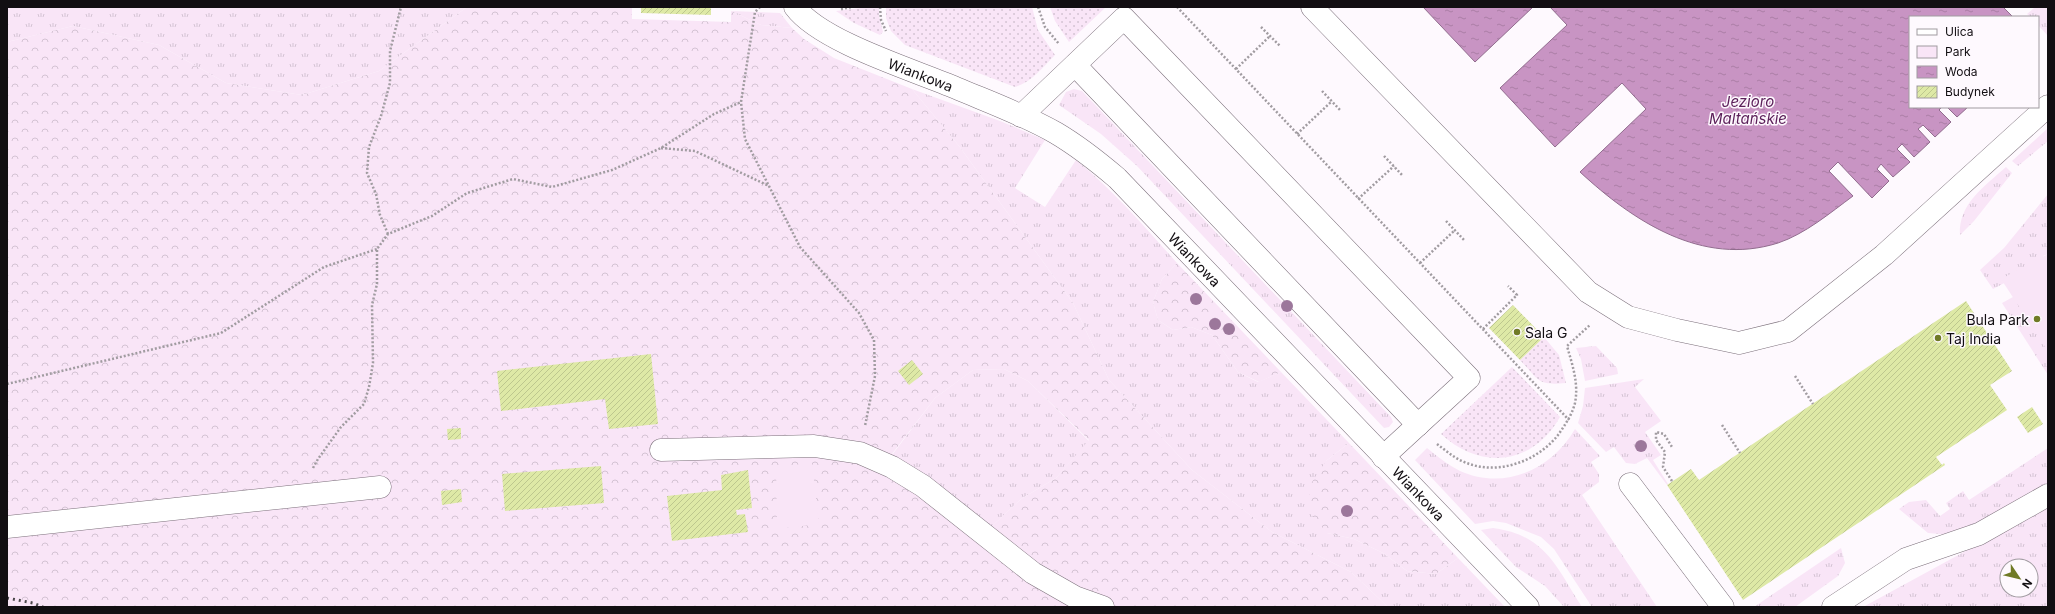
<svg xmlns="http://www.w3.org/2000/svg" width="2055" height="614" viewBox="0 0 2055 614" font-family="Inter,sans-serif">
<defs>
<pattern id="grass-tufts" width="24" height="20" patternUnits="userSpaceOnUse"><rect width="24" height="20" fill="#f9e5f7"/><path d="M3 7l-1-3M5 7V3M7 7l1-3M15 17l-1-3M17 17v-4M19 17l1-3" fill="none" stroke="#d4c3d3"/></pattern>
<pattern id="forest-crowns" width="20" height="18" patternUnits="userSpaceOnUse"><rect width="20" height="18" fill="#f9e5f7"/><path d="M2 6a3 3 0 1 1 6 0M12 15a3 3 0 1 1 6 0" fill="none" stroke="#d4c3d3"/></pattern>
<pattern id="garden-dots" width="8" height="8" patternUnits="userSpaceOnUse"><rect width="8" height="8" fill="#f9e5f7"/><path d="M2 2h.1M6 6h.1" fill="none" stroke="#d4c3d3" stroke-width="1.8" stroke-linecap="round"/></pattern>
<pattern id="water-ripples" width="26" height="14" patternUnits="userSpaceOnUse"><rect width="26" height="14" fill="#c894c3"/><path d="M2 4q2-2 4 0t4 0M15 11q2-2 4 0t4 0" fill="none" stroke="#ab7ea6"/></pattern>
<pattern id="building-hatch" width="6" height="6" patternUnits="userSpaceOnUse"><rect width="6" height="6" fill="#dee9a6"/><path d="M-1 1l2-2M0 6l6-6M5 7l2-2" fill="none" stroke="#bdc78e"/></pattern>
</defs>
<rect width="100%" height="100%" fill="#fef9fe"/>
<!-- grass -->
<g fill="url(#grass-tufts)" fill-rule="evenodd">
<path d="M7 7H467L379 71 302 95 226 83 159 45 73 26 7 42Z"/>
<path d="M2035 7H2048V36L2038 25V17H2030L2027 14Z"/>
<path d="M731 11 780 13 792 28 761 25Z"/>
<path d="M912 89 1000 121 1045 140 1015 188 1045 207 1076 160C1114 191 1145 227 1177 263L1162 279 1153 302 1158 320 1173 330 1191 327 1212 335 1238 372 1258 382 1281 372 1349 443 1326 461 1327 533 1354 539 1383 553 1407 571 1436 574 1458 558 1505 607H1388L1351 572 1272 532 1192 470 1109 380 1073 303 959 146Z"/>
<path d="M1074 89 1082 91 1391 417 1393 422 1389 427 1384 428 1137 166 1101 134 1059 105 1066 92Z"/>
<path d="M2048 128V141L2018 166 2012 161Z"/>
<path d="M2006 167 2012 173 1974 221 1960 235C1958 204 1985 186 2006 167Z"/>
<path d="M2048 194V254L2043 256 2046 261 1993 289 1980 270 2004 248Z"/>
<path d="M2048 278V375L2002 303Z"/>
<path d="M1596 346 1617 368 1618 374 1585 381 1581 359 1576 348Z"/>
<path d="M1004 369 1028 381 1089 441 1056 478 1021 499 989 529 942 491 892 455 935 398 973 370Z"/>
<path d="M1644 379 1635 387 1661 421 1645 432 1661 455 1653 460 1668 484 1667 485 1647 458 1635 464 1626 463 1614 447 1606 452 1578 423 1583 406 1585 388Z"/>
<path d="M1575 429 1600 456 1591 462 1599 474V482L1582 495 1657 607H1592L1554 549 1541 537 1506 523 1493 521 1475 524 1415 460 1427 448C1437 456 1448 465 1460 471 1505 491 1552 469 1575 429Z"/>
<path d="M2048 448V486L1953 535 1928 533 1899 509 1909 502 1926 500 1940 516 1950 509 1946 503 1963 491 1969 500Z"/>
<path d="M2048 506V607H1863ZM2007 566H2031V590H2007Z"/>
<path d="M1493 528C1546 535 1556 567 1582 607H1564L1545 586 1516 567 1481 530Z"/>
<path d="M1841 548 1845 563 1838 576 1795 607H1754Z"/>
</g>
<!-- forest -->
<g fill="url(#forest-crowns)" fill-rule="evenodd">
<path d="M467 7H632V19L731 22V11L761 25 792 28 804 39 834 58 912 89 959 146 1073 303 1109 380 1192 470 1272 532 1351 572 1388 607H7V42L73 26 159 45 226 83 302 95 379 71ZM1004 369 1028 381 1089 440 1056 478 1021 499 989 529 942 491 892 454 935 398 973 370Z"/>
<path d="M1177 263 1281 372 1259 382 1238 372 1212 335 1191 327 1173 330 1158 320 1153 302 1162 279Z"/>
<path d="M1349 443 1458 558 1436 574 1407 571 1383 553 1354 539 1327 533 1309 512 1310 485 1326 461Z"/>
</g>
<!-- park -->
<g fill="#f9e5f7">
<path d="M2048 254V351L2001 279Z"/>
<path d="M812 463 819 524 777 529 776 467Z"/>
</g>
<!-- garden -->
<g fill="url(#garden-dots)">
<path d="M868 7H879V16L883 32 880 35 854 23 836 11Z"/>
<path d="M886 7H1032L1038 30 1055 55C1043 67 1032 82 1015 87L905 45 891 31 886 18Z"/>
<path d="M1050 7H1106L1069 42 1055 21Z"/>
<path d="M1544 337 1559 355 1566 383C1537 386 1539 380 1520 360Z"/>
<path d="M1512 367 1560 417C1533 465 1481 471 1441 434Z"/>
</g>
<!-- water -->
<g fill="url(#water-ripples)" stroke="#916c8e">
<path d="M1423 7H1533L1475 62Z"/>
<path d="M1550 7H2003L2013 17H1910V107H1942L1939 110 1951 122 1935 137 1923 125 1918 129 1930 142 1914 157 1902 144 1897 149 1910 162 1893 177 1881 164 1877 169 1889 181 1872 198 1838 162 1829 171 1853 196C1830 213 1805 234 1778 243 1702 267 1633 221 1580 172L1646 109 1622 83 1555 147 1500 88 1567 25Z"/>
<path d="M1947 107H1968L1957 117Z"/>
</g>
<!-- building -->
<g fill="url(#building-hatch)">
<path d="M641 7H711V15L641 13Z"/>
<path d="M1966 301 2012 371 1990 385 2007 410 1936 457 1942 465 1944 463 1945 465 1939 469 1743 600 1667 485 1691 469 1699 480Z"/>
<path d="M1513 305 1544 337 1520 360 1489 328Z"/>
<path d="M651 354 658 424 609 429 605 399 501 411 497 371Z"/>
<path d="M912 360 923 374 909 385 898 371Z"/>
<path d="M2032 407 2043 424 2028 433 2017 417Z"/>
<path d="M461 428V439L448 440 447 429Z"/>
<path d="M601 466 604 503 505 511 502 474Z"/>
<path d="M748 470 752 508 736 510 737 515 745 514 748 532 672 541 667 496 722 490 721 475Z"/>
<path d="M461 489 462 502 442 505 441 491Z"/>
</g>
<g fill="none" stroke-linecap="round" stroke-linejoin="round">
<defs>
<g id="minor">
<path id="s1" d="M795 7C821 42 914 70 956 88 989 102 1025 115 1056 133 1078 146 1097 161 1117 178L1528 607"/>
<path d="M1312 7 1588 292 1628 317 1677 330 1739 343 1788 331 1884 255 2048 106"/>
<path d="M1075 65 1418 425"/>
<path d="M1021 116 1124 18 1469 378 1383 457"/>
<path d="M661 450 814 446 860 453 892 467 923 486 1033 573 1075 597 1103 607"/>
<path d="M1630 484 1723 607"/>
<path d="M7 527 380 487"/>
<path d="M1833 607 1906 559 1979 534 2048 495"/>
</g>
</defs>
<!-- minor casing -->
<use href="#minor" stroke="#7c707b" stroke-width="23"/>
<!-- path -->
<g stroke="#a19ca1" stroke-width="2.5" stroke-dasharray="2 2" stroke-linecap="butt">
<path d="M760 7 755 12 741 102 745 139 800 247 859 313 874 340 875 376 865 426"/>
<path d="M880 7 881 20 886 31"/>
<path d="M1038 7 1045 27 1059 44"/>
<path d="M1177 7 1569 420"/>
<path d="M841 9 852 7"/>
<path d="M1261 27 1280 46"/>
<path d="M1236 69 1270 36"/>
<path d="M1322 91 1341 111"/>
<path d="M1297 134 1332 101"/>
<path d="M661 148 695 151 769 186"/>
<path d="M1384 156 1403 176"/>
<path d="M1358 199 1394 166"/>
<path d="M1446 221 1465 241"/>
<path d="M388 234 380 215 376 194 367 173 369 147 381 116 390 83V51L401 7"/>
<path d="M1420 263 1455 230"/>
<path d="M1483 329 1517 295 1508 286"/>
<path d="M1795 376 1813 404"/>
<path d="M7 384 221 333 324 267 377 249"/>
<path d="M1722 425 1740 453"/>
<path d="M1437 444C1445 450 1453 457 1462 461 1495 477 1537 462 1558 435 1565 425 1572 415 1575 403 1579 383 1572 364 1567 346L1590 325"/>
<path d="M313 468 318 459 341 427 364 404 369 387 373 363 372 305 377 284V249L388 234 432 216 467 193 513 179 552 187 612 170 661 148 714 114 741 102"/>
<path d="M1672 481 1663 467 1665 452 1656 440V432L1664 434 1672 447"/>
</g>
<!-- minor -->
<use href="#minor" stroke="#fff" stroke-width="22"/>
<!-- rail -->
<path stroke="#4c484c" stroke-width="3" stroke-dasharray="2 4" stroke-linecap="butt" d="M7 598 33 603 43 607"/>
</g>
<!-- trees -->
<g fill="#9c779b">
<circle cx="1196" cy="299" r="6"/>
<circle cx="1287" cy="306" r="6"/>
<circle cx="1215" cy="324" r="6"/>
<circle cx="1229" cy="329" r="6"/>
<circle cx="1641" cy="446" r="6"/>
<circle cx="1347" cy="511" r="6"/>
</g>
<!-- markers -->
<g fill="#707a26" stroke="#fef9fe" stroke-width="1.5">
<circle cx="2037" cy="319" r="4"/>
<circle cx="1517" cy="332" r="4"/>
<circle cx="1938" cy="338" r="4"/>
</g>
<g text-anchor="middle" dominant-baseline="central" stroke-width="3" stroke-linejoin="round" paint-order="stroke">
<!-- street labels -->
<g font-size="14" fill="#120e12" stroke="#fef9fe">
<text stroke="none"><textPath href="#s1" startOffset="144">Wiankowa</textPath></text>
<text stroke="none"><textPath href="#s1" startOffset="480">Wiankowa</textPath></text>
<text stroke="none"><textPath href="#s1" startOffset="804">Wiankowa</textPath></text>
</g>
<!-- poi labels -->
<g font-size="14" fill="#120e12" stroke="#fef9fe" text-anchor="start">
<text x="2029" y="319" text-anchor="end">Bula Park</text>
<text x="1525" y="332">Sala G</text>
<text x="1946" y="338">Taj India</text>
</g>
<!-- water labels -->
<g font-size="15" font-style="italic" fill="#5b1f59" stroke="#fef9fe">
<text x="1748" y="101">Jezioro<tspan x="1748" dy="17">Maltańskie</tspan></text>
</g>
</g>
<!-- border -->
<rect width="2055" height="614" fill="none" stroke="#120e12" stroke-width="16"/>
<!-- legend -->
<rect x="1909" y="16" width="130" height="92" fill="#fef9fe" stroke="#a09ba0"/>
<rect x="1917" y="29" width="20" height="6" fill="#ffffff" stroke="#a09ba0"/>
<text x="1945" y="36" font-size="12" fill="#120e12">Ulica</text>
<rect x="1917" y="46" width="20" height="12" fill="#f9e5f7" stroke="#a09ba0"/>
<text x="1945" y="56" font-size="12" fill="#120e12">Park</text>
<rect x="1917" y="66" width="20" height="12" fill="url(#water-ripples)" stroke="#a09ba0"/>
<text x="1945" y="76" font-size="12" fill="#120e12">Woda</text>
<rect x="1917" y="86" width="20" height="12" fill="url(#building-hatch)" stroke="#a09ba0"/>
<text x="1945" y="96" font-size="12" fill="#120e12">Budynek</text>
<!-- north arrow -->
<g transform="translate(2019 578) rotate(125)"><circle r="19" fill="#fef9fe" stroke="#a09ba0"/>
<path d="M0-3L7 15L0 10L-7 15Z" fill="#707a26"/>
<text y="-6" font-size="11" font-weight="bold" text-anchor="middle" fill="#120e12">N</text>
</g>
</svg>
